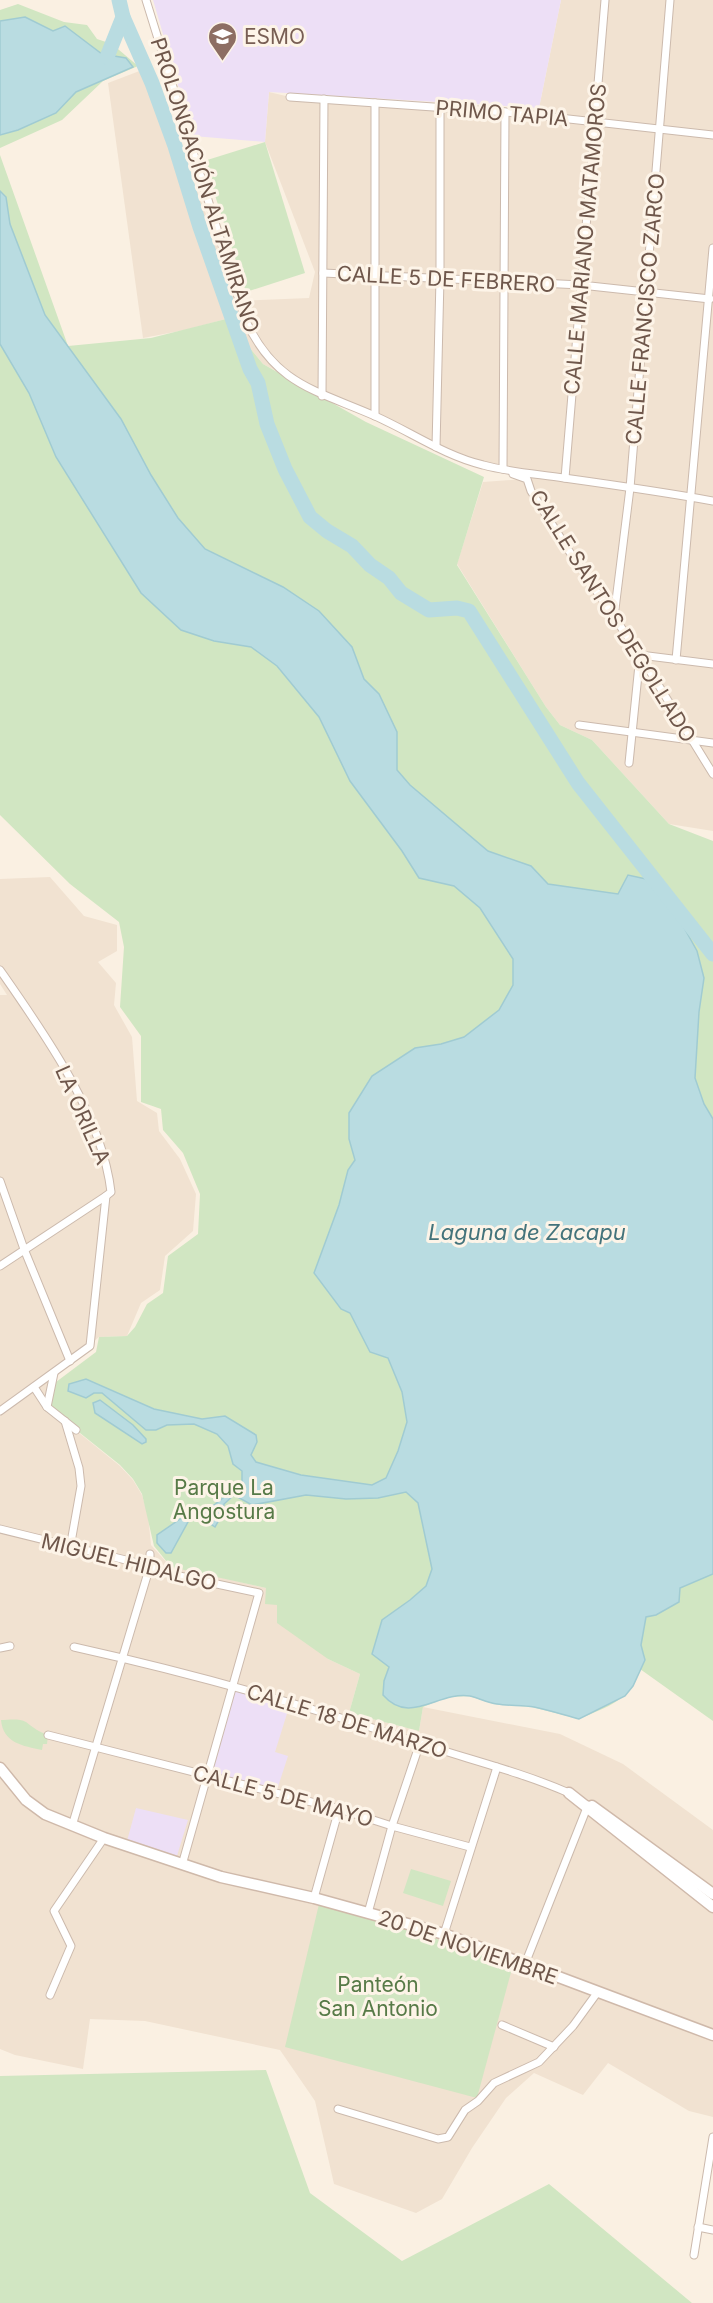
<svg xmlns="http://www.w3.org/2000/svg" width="713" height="2303" viewBox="0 0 713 2303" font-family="Inter,sans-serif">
<rect width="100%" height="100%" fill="#faf0e2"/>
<!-- residential -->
<g fill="#f1e2d1">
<path d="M561 0H713V831L669 824 592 740 560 725 546 707 457 564 483 482 525 479 481 465 322 396 263 364 226 319 185 330 143 338 108 83 150 67 239 301 309 298 315 272 265 142 269 92 290 97 541 116 539 108Z"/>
<path d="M50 877 84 916 117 925V951L98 962 116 983 114 1005 132 1037 137 1101 157 1113 159 1131 180 1159 196 1194 193 1231 165 1256 160 1290 141 1303 127 1336 99 1337 54 1373 47 1407 120 1466 133 1480 142 1495 148 1515 151 1545 169 1565 266 1588 277 1605 328 1659 360 1674 349 1713 419 1731 423 1707 560 1734 623 1764 713 1830V2117L689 2111 608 2063 583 2095 534 2073 506 2098 472 2148 442 2199 416 2213 334 2184 315 2101 280 2050 145 2021 90 2019 83 2069 15 2055 0 2049V995H7L0 984V879Z"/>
</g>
<!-- education -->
<g fill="#eddff6">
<path d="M153 0H561L539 108 269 92 265 142 193 136Z"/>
<path d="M233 1687 290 1704 275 1752 288 1756 276 1793 207 1776Z"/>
<path d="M136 1808 188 1820 176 1859 127 1841Z"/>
</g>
<!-- green -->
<g fill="#d1e6c2">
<path d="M18 4 64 22 87 25 97 39 112 44 138 66 103 81 62 120 0 148V10Z"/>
<path d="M265 142 305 273 246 292 204 161Z"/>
<path d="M0 155 68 346 151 338 226 319 263 364 366 422 484 477 457 565 546 707 560 725 592 740 669 824 713 841V1721L640 1669C626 1703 611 1705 579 1719L532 1707 494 1704 469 1696 447 1697 423 1707 419 1731 349 1713 360 1674 328 1659 277 1623V1605L265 1604 266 1588 171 1567 154 1546 142 1494 133 1479 120 1465 50 1409 56 1382 96 1352 99 1337 127 1336 135 1327 147 1304 163 1293 168 1256 198 1234 200 1194 183 1153 163 1130 161 1109 141 1102V1036L120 1007 124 947 119 922 70 884 0 815Z"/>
<path d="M1 1720C8 1720 19 1718 26 1722 34 1728 39 1732 48 1735L47 1744H43L42 1750C23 1746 3 1743 1 1720Z"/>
<path d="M411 1869 451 1881 443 1906 403 1893Z"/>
<path d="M319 1904 404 1928 513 1965 477 2098 285 2047Z"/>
<path d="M266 2070 310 2193 402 2261 549 2184 692 2303H0V2076Z"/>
</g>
<!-- water -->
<g fill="#b9dce1" stroke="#a0cbd2" stroke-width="1.5">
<path d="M25 17 53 31 65 26 102 54 126 58 133 67 76 92 56 113 18 130 0 135V21Z"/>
<path d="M0 191 6 197 10 224 45 315 121 419 151 475 178 518 205 549 283 587 319 611 352 647 364 679 379 694 397 732V770L410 785 488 851 531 866 548 884 618 894 628 875 646 879 682 924 697 951 704 978 699 1012 695 1078 704 1104 713 1119V1574L680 1588 679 1602 656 1615 646 1617 641 1645 645 1660 633 1686 625 1696 579 1719C564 1715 549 1710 534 1707 522 1705 509 1706 497 1704 487 1703 479 1698 470 1696 438 1691 410 1726 383 1695L384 1681 389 1667 372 1654 382 1620 410 1600 426 1586 432 1569 418 1503 406 1492 378 1498 346 1499 306 1495 252 1505 234 1495 224 1504 223 1513 215 1527 200 1517 207 1510H204L188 1522 171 1553H166L157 1543V1535L180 1519H190L203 1509 214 1505 242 1483V1471L233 1464 228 1446 217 1434 194 1424 167 1425 156 1430H146L102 1393H94L86 1398 68 1391 69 1384 86 1379 154 1409 202 1419 225 1416 256 1435 257 1442 251 1455 256 1462 301 1475 372 1485 386 1478 398 1451 407 1422 402 1392 388 1358 370 1352 350 1313 341 1309 314 1273 339 1205 348 1170 355 1160 349 1139V1113L372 1076 415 1048 441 1044 464 1037 499 1010 513 985V959L480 908 454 886 419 878 402 851 350 781 319 717 277 666 251 647 214 641 181 630 141 593 56 457 29 393 0 344Z"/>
<path d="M100 1400 133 1425 146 1439V1442L142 1444 95 1413 93 1403Z"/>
</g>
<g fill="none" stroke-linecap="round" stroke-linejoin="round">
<!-- river -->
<g stroke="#b9dce1" stroke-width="15">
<path d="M123 17 152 83 175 146 200 227 250 369 258 383 267 424 285 469 310 517 327 531 352 546 370 565 389 578 401 593 429 610 457 608 469 611 578 783 713 954"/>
<path d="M107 57 123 17 119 0"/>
</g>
<defs>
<g id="street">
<path d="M146 0 245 319C275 385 316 390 375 416 411 432 445 456 483 465 509 472 537 474 564 478 614 485 664 492 713 501"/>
<path d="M290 97 505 112 713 135"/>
<path d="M323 273 581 285 710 299"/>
<path d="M322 396 324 99"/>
<path d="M375 416V103"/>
<path d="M436 447 440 278V107"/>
<path d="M503 469 505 112"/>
<path d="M513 474 527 479 531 491 567 548 640 655 713 774"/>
<path d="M565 478 605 0"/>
<path d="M614 617 630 488 670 0"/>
<path d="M676 660 713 248"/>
<path d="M579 725 713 743"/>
<path d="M629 763 640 655 713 664"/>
<path d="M0 970C44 1033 102 1114 111 1192L106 1196 90 1346 0 1411"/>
<path d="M0 1181 24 1249 70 1361"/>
<path d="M0 1266 106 1196"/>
<path d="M34 1387 47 1407 76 1430"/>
<path d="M47 1407 54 1373"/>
<path d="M65 1421 79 1468 81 1486 70 1548"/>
<path d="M0 1529 150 1566 170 1574 259 1593 182 1865"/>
<path d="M74 1647C191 1673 308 1706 422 1744 471 1760 521 1772 569 1793"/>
<path d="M0 1648 10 1646"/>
<path d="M48 1735 339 1809 392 1826 470 1847"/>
<path d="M72 1826 150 1566V1554"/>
<path d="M314 1898 339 1809"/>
<path d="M368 1913 392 1826 420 1743"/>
<path d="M444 1934 497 1767"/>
<path d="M525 1964 588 1805"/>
<path d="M50 1995 71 1946 54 1911 104 1838"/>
<path d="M502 2025 554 2047"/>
<path d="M338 2109 438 2139 448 2137 465 2110 478 2101 494 2083 539 2062 573 2026 597 1993"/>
<path d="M698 2227 713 2230"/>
<path d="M694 2255 713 2137"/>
</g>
<g id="secondary">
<path d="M0 1768 26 1800 45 1814 104 1838 221 1877 314 1898 444 1934 713 2035"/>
<path d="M569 1793 713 1907"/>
<path d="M592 1806 713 1894"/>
</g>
</defs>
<!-- street casing -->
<use href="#street" stroke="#ccbaad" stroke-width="9"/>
<!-- secondary casing -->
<use href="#secondary" stroke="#cfb9aa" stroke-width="13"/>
<!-- street -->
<use href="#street" stroke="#fff" stroke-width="7"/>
<!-- secondary -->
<use href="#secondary" stroke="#fff" stroke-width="10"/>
</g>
<!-- icons -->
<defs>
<symbol id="school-pin" viewBox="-11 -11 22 30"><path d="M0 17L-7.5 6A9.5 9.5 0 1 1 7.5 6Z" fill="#8d6e63" stroke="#fdf4e8"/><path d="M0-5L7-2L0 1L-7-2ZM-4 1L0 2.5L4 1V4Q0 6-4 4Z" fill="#fff"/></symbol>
</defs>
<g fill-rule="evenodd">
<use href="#school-pin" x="206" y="20" width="33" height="45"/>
</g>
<g text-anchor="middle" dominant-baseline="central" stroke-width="6" stroke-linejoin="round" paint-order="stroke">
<!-- education labels -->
<g font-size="21" fill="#785e54" stroke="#fdf4e8" text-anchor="start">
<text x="244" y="36">ESMO</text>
</g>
<!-- street labels -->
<g font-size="21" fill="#6f574b" stroke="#fdf4e8">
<text transform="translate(502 113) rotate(5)">PRIMO TAPIA</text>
<text transform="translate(205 185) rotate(72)">PROLONGACIÓN ALTAMIRANO</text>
<text transform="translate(585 239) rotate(-85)">CALLE MARIANO MATAMOROS</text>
<text transform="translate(446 279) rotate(3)">CALLE 5 DE FEBRERO</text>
<text transform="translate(645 309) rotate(-85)">CALLE FRANCISCO ZARCO</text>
<text transform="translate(613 616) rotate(58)">CALLE SANTOS DEGOLLADO</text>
<text transform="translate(83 1115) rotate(66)">LA ORILLA</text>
<text transform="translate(129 1562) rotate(14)">MIGUEL HIDALGO</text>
<text transform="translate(347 1721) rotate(17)">CALLE 18 DE MARZO</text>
<text transform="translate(283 1796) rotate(15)">CALLE 5 DE MAYO</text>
<text transform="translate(468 1947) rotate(19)">20 DE NOVIEMBRE</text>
</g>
<!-- park labels -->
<g font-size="21" fill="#577a47" stroke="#fdf4e8">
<text x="224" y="1487">Parque La<tspan x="224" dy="24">Angostura</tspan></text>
<text x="378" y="1984">Panteón<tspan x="378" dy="24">San Antonio</tspan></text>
</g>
<!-- water labels -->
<g font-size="22" font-style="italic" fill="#43737b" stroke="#fdf4e8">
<text x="527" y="1232">Laguna de Zacapu</text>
</g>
</g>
</svg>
